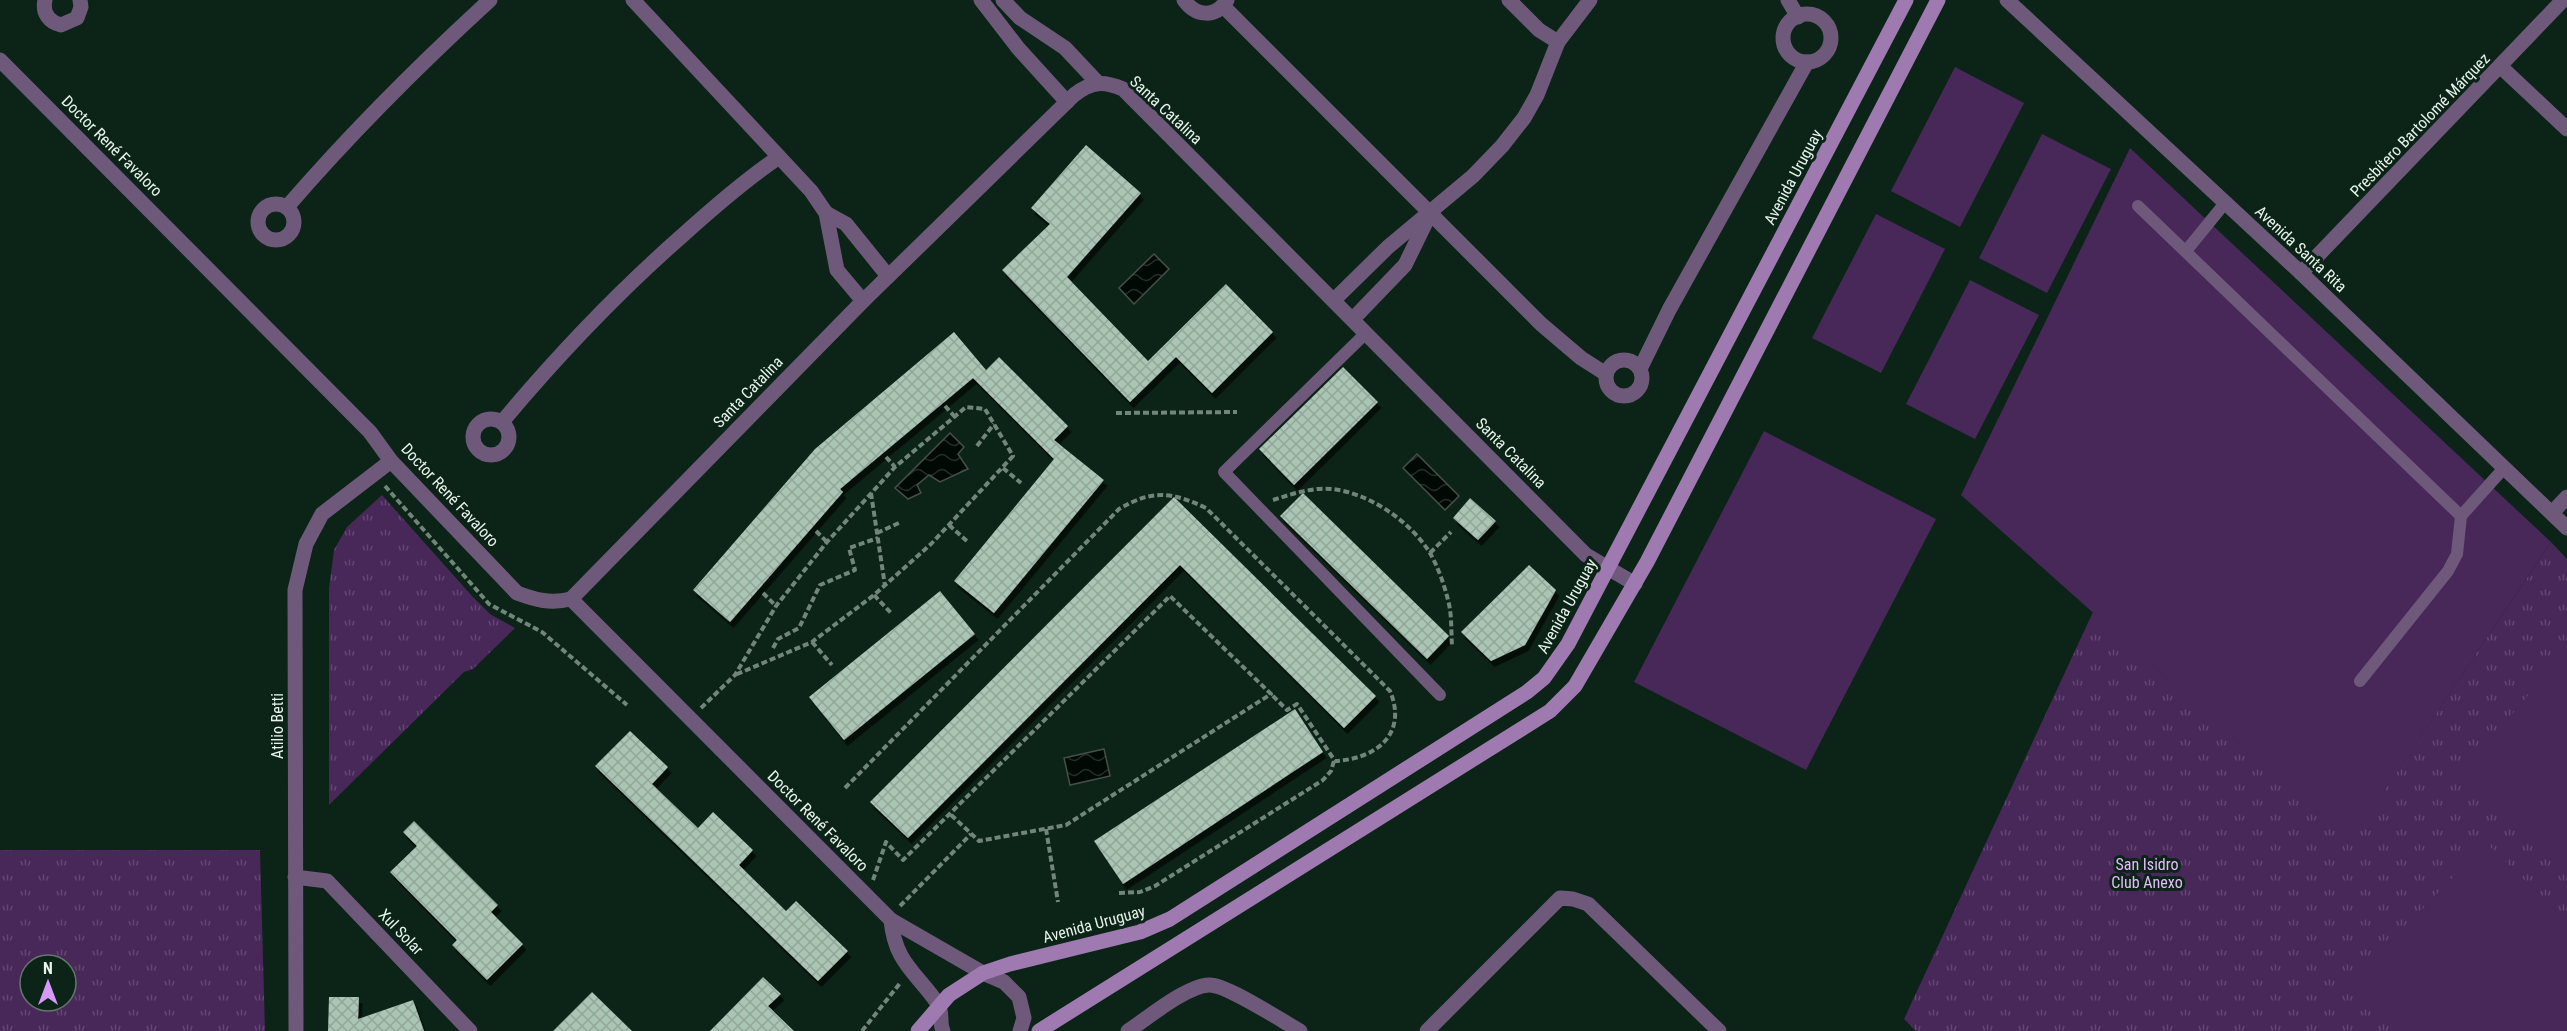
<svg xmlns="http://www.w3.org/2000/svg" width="2567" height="1031" viewBox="0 0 2567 1031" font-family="'Roboto Condensed',sans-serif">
<defs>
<pattern id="grass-tufts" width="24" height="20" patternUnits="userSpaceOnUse" patternTransform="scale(1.5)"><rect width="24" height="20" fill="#482759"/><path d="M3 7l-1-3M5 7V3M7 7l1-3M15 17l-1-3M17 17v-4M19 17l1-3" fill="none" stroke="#624771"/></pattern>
<pattern id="water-waves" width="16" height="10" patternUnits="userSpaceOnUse" patternTransform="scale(1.5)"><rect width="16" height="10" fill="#010904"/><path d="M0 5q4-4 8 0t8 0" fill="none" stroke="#262d29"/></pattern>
<pattern id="building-cross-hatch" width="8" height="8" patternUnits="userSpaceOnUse" patternTransform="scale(1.5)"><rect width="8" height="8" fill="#aac5b4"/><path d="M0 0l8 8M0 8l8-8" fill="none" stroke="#91a699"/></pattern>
<filter id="shadow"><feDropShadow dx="3.5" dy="6" stdDeviation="0" flood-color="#0009"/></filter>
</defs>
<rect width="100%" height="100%" fill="#0c2317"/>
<!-- grass -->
<g fill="url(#grass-tufts)" fill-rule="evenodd">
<path d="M382 495 472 596 490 614 515 628 473 669 464 672 329 805V588L334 550 347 527Z"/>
<path d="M2551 542 2567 559V1031H1916L1904 1019 2093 612 2350 841Z"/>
<path d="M0 850H260L265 1031H0ZM30 965H66V1001H30Z"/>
</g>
<!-- garden -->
<g fill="#482759">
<path d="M1955 67 2024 103 1960 227 1891 191Z"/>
<path d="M2042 134 2111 169 2047 293 1979 258Z"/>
<path d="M2130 148 2551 542 2350 842 1961 495Z"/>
<path d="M1876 214 1945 249 1881 373 1812 338Z"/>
<path d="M1970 280 2039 315 1975 439 1906 404Z"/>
<path d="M1764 431 1936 519 1806 770 1634 682Z"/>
<path d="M2567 650V865L2460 775Z"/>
<path d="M2486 843 2567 921V1031H2395L2348 986Z"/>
</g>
<!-- water -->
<g fill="url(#water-waves)" stroke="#46504a" stroke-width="1.5">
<path d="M1154 254 1169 269 1134 304 1119 288Z"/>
<path d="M950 433 964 447 958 454 968 469 940 482 929 475 917 485 921 493 908 499 895 488Z"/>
<path d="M1417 454 1459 496 1445 510 1403 468Z"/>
<path d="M1104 749 1110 776 1070 785 1064 758Z"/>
</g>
<!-- building -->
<g fill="url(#building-cross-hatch)" filter="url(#shadow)">
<path d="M1086 145 1141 193 1067 277 1148 361 1226 284 1273 332 1212 393 1176 357 1130 402 1002 270 1050 224 1031 208Z"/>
<path d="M954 332 986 370 999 357 1068 426 1054 440 1104 480 994 613 954 581 1054 459 973 378 840 489 843 492 730 622 693 590 815 449Z"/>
<path d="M1343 367 1378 402 1294 485 1259 449Z"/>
<path d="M1303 493 1449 636 1427 659 1280 516Z"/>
<path d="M1174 497 1376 696 1344 728 1180 565 908 838 870 802Z"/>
<path d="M1470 498 1496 521 1478 540 1453 518Z"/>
<path d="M1529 565 1556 590 1525 645 1491 661 1461 632Z"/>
<path d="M940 591 975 634 844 740 809 697Z"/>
<path d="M1295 709 1323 752 1123 884 1094 841Z"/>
<path d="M630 731 668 767 652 784 698 828 713 812 753 850 739 865 786 911 796 901 848 951 818 981 595 766Z"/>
<path d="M414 821 498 905 491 912 523 944 487 980 452 945 457 940 390 872 417 846 403 832Z"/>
<path d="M763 977 781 994 768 1006 794 1031H710Z"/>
<path d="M592 992 632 1031H553Z"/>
<path d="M329 997H359L358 1019 413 1000 424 1031H328Z"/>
</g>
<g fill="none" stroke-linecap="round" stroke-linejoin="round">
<!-- path -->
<g stroke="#72857a" stroke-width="4" stroke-dasharray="6 3" stroke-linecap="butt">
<path d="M945 406 955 417"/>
<path d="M1116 413 1237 412"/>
<path d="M977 446 994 424"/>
<path d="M886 457 895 467"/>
<path d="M1003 468 1021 483"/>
<path d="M385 486 489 604 542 632 627 705"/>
<path d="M871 493 885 586"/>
<path d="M1273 500C1292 494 1312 487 1332 489 1369 493 1410 521 1430 553 1438 567 1444 584 1448 600 1452 614 1451 631 1452 646"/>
<path d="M949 525 969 543"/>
<path d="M816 531 827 542"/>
<path d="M877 533 901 522"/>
<path d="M1430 553 1451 532"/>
<path d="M763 593 776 606"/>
<path d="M874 595 891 613"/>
<path d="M812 642 832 665"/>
<path d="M773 648 778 639 799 628 820 585 855 570 849 548 878 538"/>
<path d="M701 708 735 675 776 606 827 542 895 467 966 407 985 409 1013 456 931 544 874 595 812 642 735 675"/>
<path d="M845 788 1119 509C1153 489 1172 492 1206 508L1390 691C1408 734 1376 759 1335 761L1297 704 1287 710 1271 694"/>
<path d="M1046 829 1058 902"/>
<path d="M873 880 886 842 903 860 1170 596 1271 694 1066 825 979 841 949 813"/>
<path d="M1119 893 1140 892 1155 886 1323 780 1331 771 1334 761"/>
<path d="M900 906 971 834"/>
<path d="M862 1031 901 982"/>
</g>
<!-- lane -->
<g stroke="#6f597b" stroke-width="12">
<path d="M2138 206 2461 516"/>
<path d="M2186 251 2225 203"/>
<path d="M1366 333 1224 472 1440 695"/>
<path d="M2360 681 2448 571 2457 554 2461 516 2504 468"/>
</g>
<!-- street -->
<g stroke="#6f597b" stroke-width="15">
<path d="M45 0C42 13 49 22 61 25L77 18 81 7 80 0"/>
<path d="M633 0 811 191 826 213 837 270 863 301"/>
<path d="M981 0 1018 48 1067 102"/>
<path d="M1003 0 1020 18 1065 48 1097 82"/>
<path d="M1184 0C1196 17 1216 18 1227 0"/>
<path d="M1509 0 1539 30 1558 42"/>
<path d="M1788 0 1798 17"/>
<path d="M2007 0 2301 273 2567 528"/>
<path d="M1223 6 1541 324 1581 358 1606 374"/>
<circle cx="1807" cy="38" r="24"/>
<path d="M0 60 370 432 391 461 517 593C536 600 550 604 571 599"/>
<path d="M2501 67 2567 129"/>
<circle cx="276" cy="222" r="18"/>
<path d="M287 207C350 134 419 65 490 0"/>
<path d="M826 213 846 224 888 276"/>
<path d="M2301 273 2563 0"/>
<path d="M1334 300 1388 247 1473 176 1502 146 1524 118 1537 95 1558 42 1590 0"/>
<path d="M1353 319 1405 265 1428 218"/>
<circle cx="1624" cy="378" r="18"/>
<path d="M1640 369 1669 310 1807 62"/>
<circle cx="491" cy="437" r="18"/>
<path d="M502 422C558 355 618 292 683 235 714 207 745 180 779 157"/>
<path d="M2552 513 2567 497"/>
<path d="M571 599 863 301 1074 95C1092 81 1103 81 1123 89L1586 555 1635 584"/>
<path d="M571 599 891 920"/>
<path d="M295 877 327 881 470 1031"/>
<path d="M296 1031 295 590 306 544 322 514 391 461"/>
<path d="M943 1031C939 1023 943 1012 938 1004 916 972 895 963 891 920L983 973 1004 982 1019 997 1024 1018 1020 1031"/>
<path d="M1128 1031C1148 1018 1186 986 1209 985 1226 984 1282 1021 1300 1031"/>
<path d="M1427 1031 1560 898 1573 899 1588 904 1719 1031"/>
</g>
<!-- secondary -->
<g stroke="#9e7ab0" stroke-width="15">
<path d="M918 1031 949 995 983 973 1010 964 1140 932 1170 919 1527 692 1544 678 1568 644 1906 0"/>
<path d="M1039 1031 1550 711 1575 686 1647 562 1938 0"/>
</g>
</g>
<g text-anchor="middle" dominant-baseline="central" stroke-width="6" stroke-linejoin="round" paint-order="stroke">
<!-- street labels -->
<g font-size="16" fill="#e7f4ec" stroke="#0c2317">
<text transform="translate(1166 110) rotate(43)">Santa Catalina</text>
<text transform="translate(2420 125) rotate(-46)">Presbítero Bartolomé Márquez</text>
<text transform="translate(112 146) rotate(45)">Doctor René Favaloro</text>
<text transform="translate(1793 177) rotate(-62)">Avenida Uruguay</text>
<text transform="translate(2301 249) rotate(43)">Avenida Santa Rita</text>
<text transform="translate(748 392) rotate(-46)">Santa Catalina</text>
<text transform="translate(1511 453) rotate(45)">Santa Catalina</text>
<text transform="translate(450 495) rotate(47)">Doctor René Favaloro</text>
<text transform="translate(1567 606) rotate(-61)">Avenida Uruguay</text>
<text transform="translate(277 726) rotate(-90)">Atilio Betti</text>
<text transform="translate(818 821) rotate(45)">Doctor René Favaloro</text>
<text transform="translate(1094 924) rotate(-15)">Avenida Uruguay</text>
<text transform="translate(401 932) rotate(46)">Xul Solar</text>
</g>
<!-- park labels -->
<g font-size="16" fill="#e5bcfb" stroke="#0c2317">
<text x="2147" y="864">San Isidro<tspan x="2147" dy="18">Club Anexo</tspan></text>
</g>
</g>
<!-- north arrow -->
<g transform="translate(48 983)"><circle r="28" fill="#0c2317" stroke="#64776c" stroke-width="1.5"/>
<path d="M0-4.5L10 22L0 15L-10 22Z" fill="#d89af8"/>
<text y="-9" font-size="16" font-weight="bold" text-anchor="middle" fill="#e7f4ec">N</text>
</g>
</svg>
